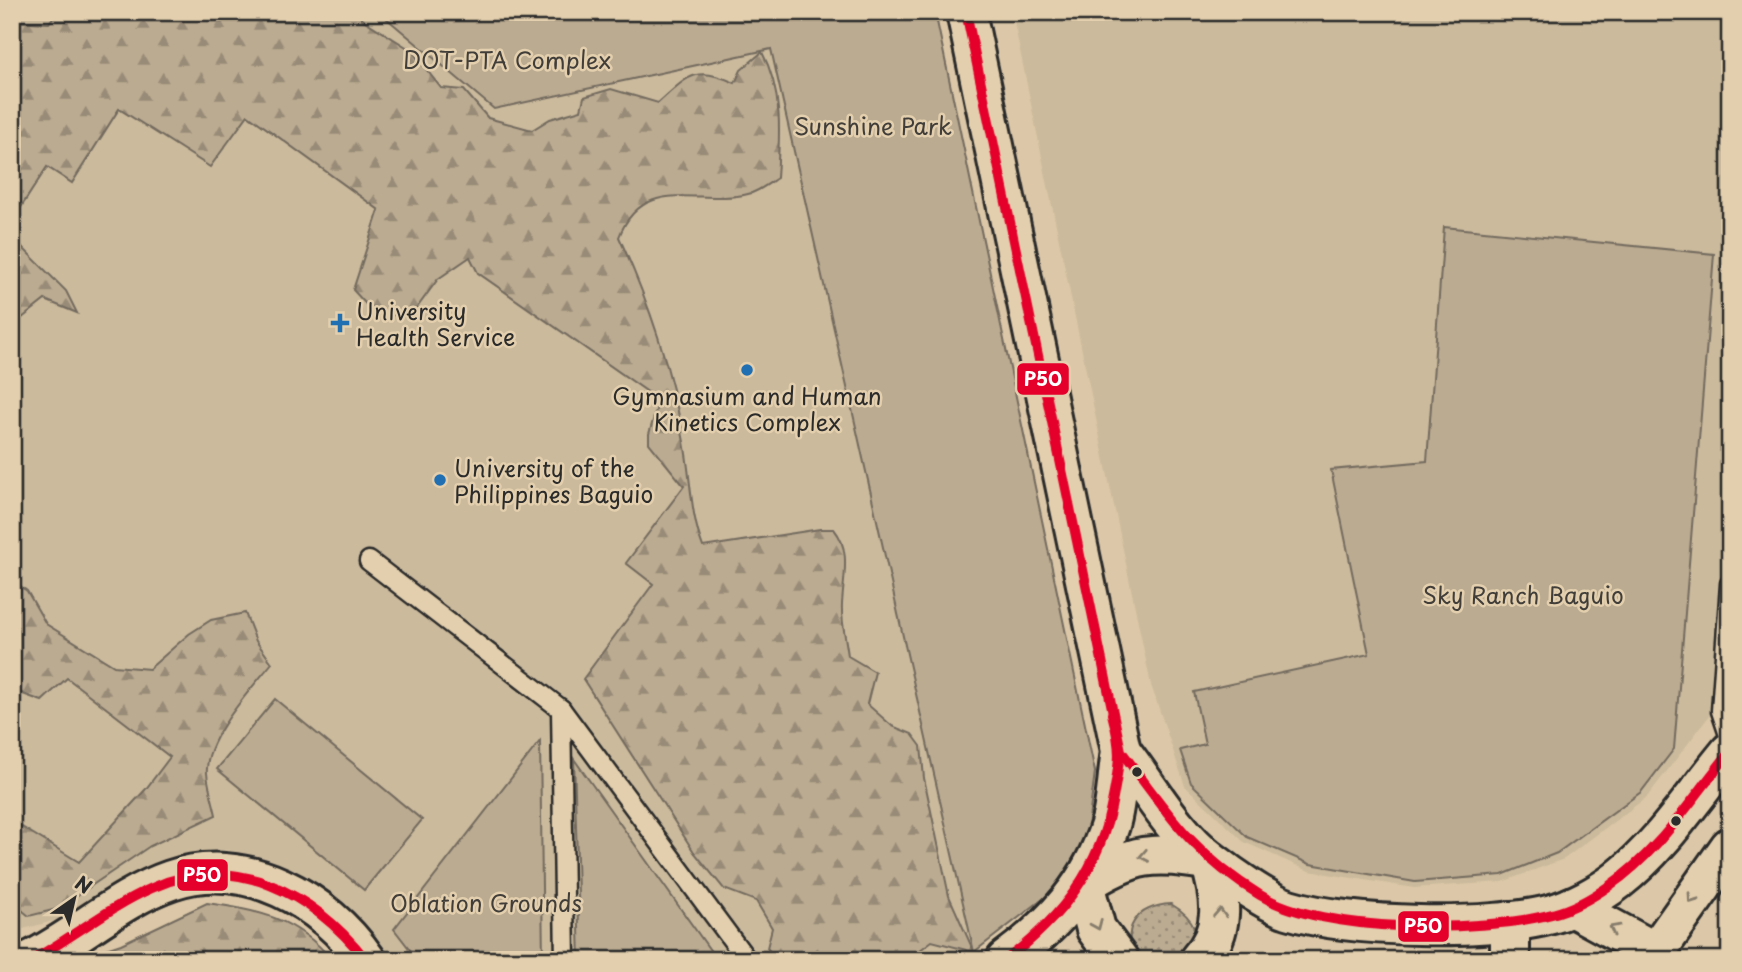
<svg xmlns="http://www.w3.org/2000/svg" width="1742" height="972" viewBox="0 0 1742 972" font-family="'Playpen Sans',sans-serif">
<defs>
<pattern id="forest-firs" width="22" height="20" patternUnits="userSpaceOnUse" patternTransform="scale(1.75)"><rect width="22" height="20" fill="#bbab91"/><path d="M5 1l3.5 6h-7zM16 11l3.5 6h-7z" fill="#988b77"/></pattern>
<pattern id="garden-dots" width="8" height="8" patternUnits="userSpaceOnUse" patternTransform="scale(1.75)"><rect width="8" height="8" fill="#bbab91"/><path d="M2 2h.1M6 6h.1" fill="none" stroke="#988b77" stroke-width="1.8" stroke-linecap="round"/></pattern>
</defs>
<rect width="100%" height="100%" fill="#dcc8a8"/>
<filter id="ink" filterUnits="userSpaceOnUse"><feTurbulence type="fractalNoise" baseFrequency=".0143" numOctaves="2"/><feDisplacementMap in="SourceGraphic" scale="14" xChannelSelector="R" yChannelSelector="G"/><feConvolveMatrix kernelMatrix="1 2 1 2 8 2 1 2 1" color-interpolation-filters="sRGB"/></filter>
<g filter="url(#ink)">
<!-- built -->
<g fill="#cbba9c">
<path d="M12 12H379L494 109 771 48 974 952 956 960H388L369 930 315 883 287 870 228 850 151 865 61 919 12 932Z"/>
<path d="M1012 12H1730V689L1647 797 1564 859 1502 882 1414 888 1309 871 1244 842 1185 786 1151 685Z"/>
</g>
<!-- green -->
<g fill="#bbab91" stroke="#736b5e" stroke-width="2">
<path d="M379 12H935L1095 772 1086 843 1052 892 974 952 771 49 494 109Z"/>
<path d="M1444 227 1714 254 1674 749 1641 792 1557 853 1502 875 1415 882 1310 864 1247 837 1191 783 1180 750 1205 744 1194 692 1369 654 1331 470 1427 461Z"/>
<path d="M275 699 422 820 364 890 217 769Z"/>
<path d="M540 741 543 960H418L394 929Z"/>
<path d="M574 759 717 960H580Z"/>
</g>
<!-- forest -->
<g fill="url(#forest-firs)" stroke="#736b5e" stroke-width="2">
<path d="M57 12H360L362 19 411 50 441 88 464 90 488 118 532 130 550 119 581 110 584 97 611 89 658 103C688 76 695 65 735 83L741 70 762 52C783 92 780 134 777 178 768 184 758 192 748 194 699 206 643 174 619 237 650 305 671 368 684 442 691 478 690 513 703 547L820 529H834C852 551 843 578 842 605 841 621 846 639 848 656L875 672 867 704 892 726 912 734 921 746 924 778 949 896 974 952 932 941 907 960H777L767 948 772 928 756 901 724 889 694 852 583 679 653 584 626 563 684 486 649 443V434L659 400 478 273 470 257 438 279 411 316 375 314 353 290 379 210 248 115 210 167 119 109 72 183 47 167 12 221V21L49 23Z"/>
<path d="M12 237 66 291 77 313 45 300 12 326Z"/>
<path d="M12 580 27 591 46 624 114 666 149 669 189 634 211 620 245 613 256 641 272 663C252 688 204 739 207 773 208 786 213 801 216 815L150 846 57 909 29 916 12 902V821L79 862 145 790 170 757 67 678 42 701 23 694 12 686Z"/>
<path d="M207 903C258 910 297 918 332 960H73L121 944Z"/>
</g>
<!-- garden -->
<path fill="url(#garden-dots)" stroke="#736b5e" stroke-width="2" d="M1171 904C1195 918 1203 935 1190 960H1138C1118 929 1137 906 1171 904Z"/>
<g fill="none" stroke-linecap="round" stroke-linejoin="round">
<defs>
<g id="lane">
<path d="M369 561 561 709 747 960"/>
<path d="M1730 584 1721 711 1730 738"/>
<path d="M561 709 565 960"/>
</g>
<g id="secondary">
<path d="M1121 751C1149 787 1174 833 1211 861 1229 875 1267 902 1288 909 1350 928 1489 931 1552 914 1574 908 1600 894 1618 880 1662 846 1694 795 1730 752"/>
<path d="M1572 907 1655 952"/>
<path d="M1510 921V960"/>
<path d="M1199 960C1227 930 1221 897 1210 861"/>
<path d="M1650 960 1730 847"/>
</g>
<g id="highway">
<path d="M966 12 1121 751C1117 775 1117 802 1110 825 1092 883 1054 925 1006 960"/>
<path d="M32 960C79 936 121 897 171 880 245 854 325 900 366 960"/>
<path d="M1119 960 1096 929 1084 884C1134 852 1153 851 1210 861"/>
</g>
</defs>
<!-- lane casing -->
<use href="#lane" stroke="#2b2b2b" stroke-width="23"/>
<!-- secondary casing -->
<use href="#secondary" stroke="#2b2b2b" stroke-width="44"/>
<!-- highway casing -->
<use href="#highway" stroke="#2b2b2b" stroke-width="44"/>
<!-- lane -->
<use href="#lane" stroke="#e3cfad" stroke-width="18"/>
<!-- secondary -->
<use href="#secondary" stroke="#e3cfad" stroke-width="38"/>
<!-- highway -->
<use href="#highway" stroke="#e3cfad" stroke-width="38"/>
<defs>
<g id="bus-1">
<path d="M966 12 1121 751C1166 811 1193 855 1260 895 1324 934 1480 933 1552 914 1572 909 1592 898 1609 886 1659 852 1692 798 1730 752"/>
<path d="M32 960C73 937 109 907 152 888 234 850 314 894 366 960"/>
<path d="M1006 960C1062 917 1100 869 1113 798 1120 762 1122 750 1112 714"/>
</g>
</defs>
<!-- bus-1 casing -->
<use href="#bus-1" stroke="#e3cfad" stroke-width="16"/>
<!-- bus-1 -->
<use href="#bus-1" stroke="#e4002b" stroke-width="10"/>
</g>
<!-- one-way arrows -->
<defs><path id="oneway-chevron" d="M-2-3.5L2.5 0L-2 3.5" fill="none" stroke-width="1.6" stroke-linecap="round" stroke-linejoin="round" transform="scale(1.75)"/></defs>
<g stroke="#877d6c">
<use href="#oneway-chevron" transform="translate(1144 856) rotate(169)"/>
<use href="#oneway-chevron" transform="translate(1692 899) rotate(125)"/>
<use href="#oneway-chevron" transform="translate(1220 913) rotate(-87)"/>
<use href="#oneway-chevron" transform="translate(1097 925) rotate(67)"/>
<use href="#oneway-chevron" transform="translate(1614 929) rotate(-152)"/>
</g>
</g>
<!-- markers -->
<g fill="#1f6fb2" stroke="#e3cfad" stroke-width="2.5">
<path d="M336.5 312.5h7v7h7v7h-7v7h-7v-7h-7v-7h7z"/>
<circle cx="747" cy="370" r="7"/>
<circle cx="440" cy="480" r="7"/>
</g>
<g fill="#2b2b2b" stroke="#e3cfad" stroke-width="2.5">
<circle cx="1137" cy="772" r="6"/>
<circle cx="1676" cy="821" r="6"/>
</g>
<g text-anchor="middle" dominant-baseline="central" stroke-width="5" stroke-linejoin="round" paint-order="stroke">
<!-- park labels -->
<g font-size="23" fill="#413e3a" stroke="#e3cfad">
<text x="507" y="59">DOT-PTA Complex</text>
<text x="873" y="125">Sunshine Park</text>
<text x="1523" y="594">Sky Ranch Baguio</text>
<text x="486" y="902">Oblation Grounds</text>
</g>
<!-- poi labels -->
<g font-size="23" fill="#2b2b2b" stroke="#e3cfad" text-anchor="start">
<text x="356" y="310">University<tspan x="356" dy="26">Health Service</tspan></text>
<text x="747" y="395" text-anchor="middle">Gymnasium and Human<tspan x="747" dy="26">Kinetics Complex</tspan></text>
<text x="454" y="467">University of the<tspan x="454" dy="26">Philippines Baguio</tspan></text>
</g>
</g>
<g stroke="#e3cfad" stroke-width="2.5">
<rect x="1016" y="362" width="54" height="34" rx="7" fill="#e4002b"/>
<rect x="176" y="858" width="53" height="34" rx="7" fill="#e4002b"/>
<rect x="1397" y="910" width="53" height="33" rx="7" fill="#e4002b"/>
</g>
<g font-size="19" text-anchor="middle" font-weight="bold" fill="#fff">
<text x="1043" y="386">P50</text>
<text x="202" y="882">P50</text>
<text x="1423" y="933">P50</text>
</g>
<!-- margin -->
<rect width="1742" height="972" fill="none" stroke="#e3cfad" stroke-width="42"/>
<rect x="21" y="21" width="1700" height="930" fill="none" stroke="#2b2b2b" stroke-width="2.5" filter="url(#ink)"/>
<!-- north arrow -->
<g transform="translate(74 899) rotate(34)" stroke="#e3cfad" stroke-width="5" paint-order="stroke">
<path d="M0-5L12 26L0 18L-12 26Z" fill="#2b2b2b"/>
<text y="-10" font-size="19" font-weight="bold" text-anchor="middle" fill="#2b2b2b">N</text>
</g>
</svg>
